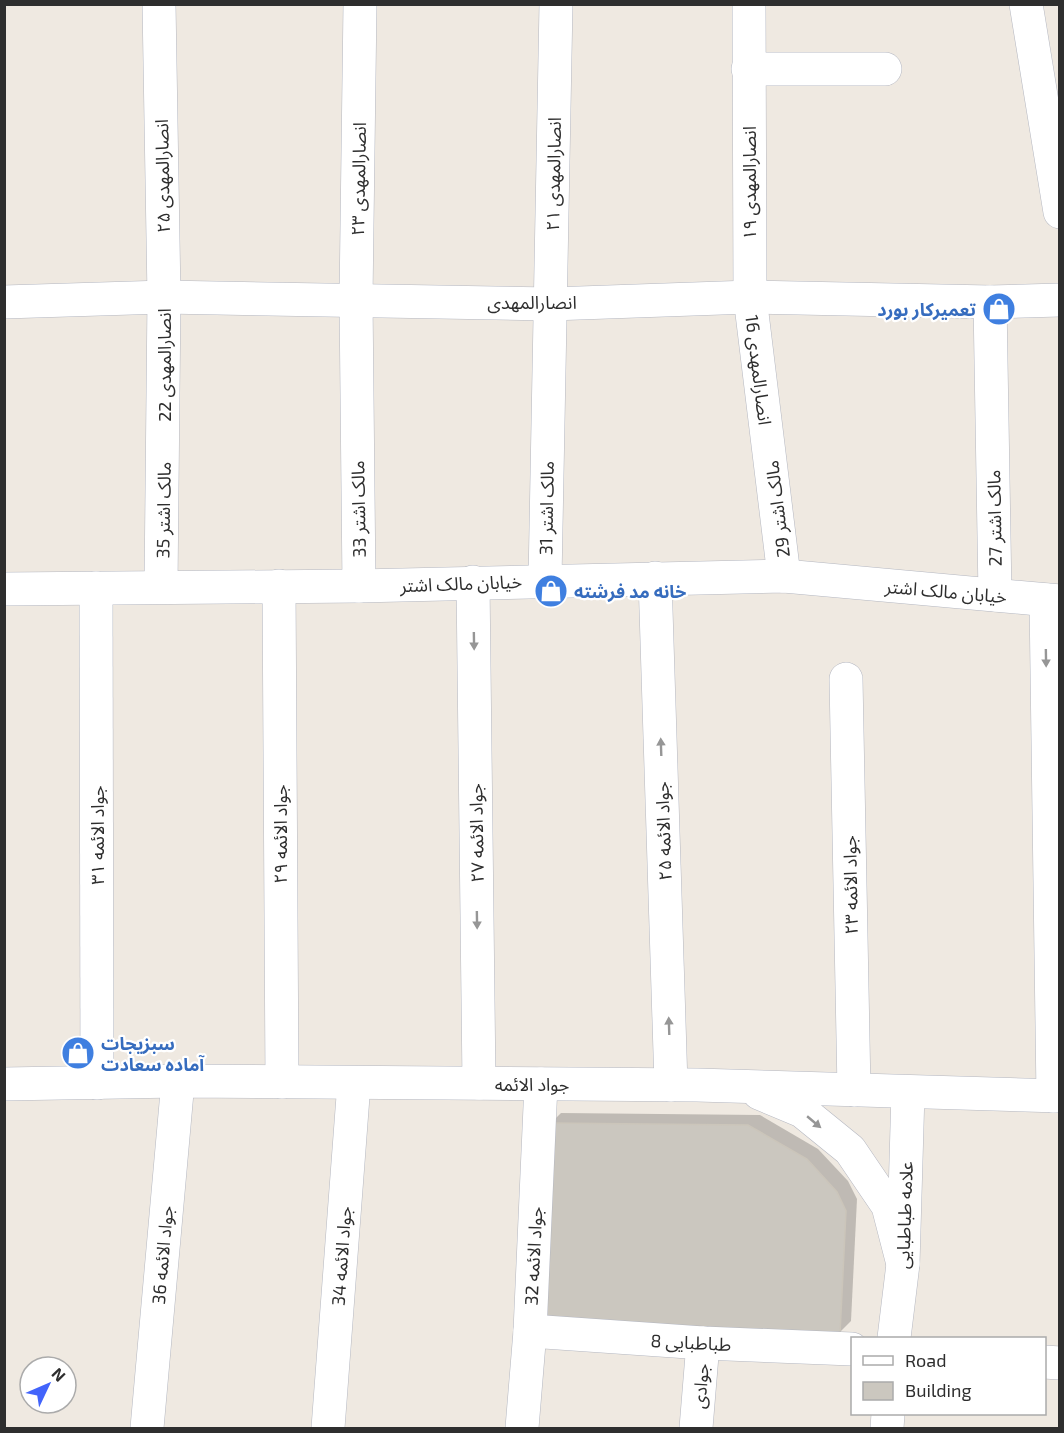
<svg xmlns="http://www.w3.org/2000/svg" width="1064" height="1433" viewBox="0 0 1064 1433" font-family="'Exo 2','Noto Sans Arabic',sans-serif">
<rect width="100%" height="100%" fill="#efe9e1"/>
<!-- shadow -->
<path fill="#0003" d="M561 1113 760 1115 818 1149 848 1181 857 1199 851 1321 840 1332 550 1124Z"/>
<!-- building -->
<path fill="#cbc7bf" stroke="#cbc5ba" stroke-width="1.5" d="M548 1123 748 1125 807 1159 837 1192 846 1211 840 1334 531 1317Z"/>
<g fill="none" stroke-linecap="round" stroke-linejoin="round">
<defs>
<g id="minor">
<path d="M159 4 164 297 161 586"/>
<path d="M749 4 750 297 784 576"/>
<path d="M1026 4 1060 212"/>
<path d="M748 69H885"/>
<path d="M4 302 164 297 551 304 750 297 990 302 1060 300"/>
<path d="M990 302 995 595"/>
<path d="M655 578 671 1085"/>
<path d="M545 580 556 4"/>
<path d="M473 582 479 1083"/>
<path d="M279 586 282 1082"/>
<path d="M359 586 356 299 360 4"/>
<path d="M96 588 97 1083"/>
<path d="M4 589 359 586 784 576 1060 601"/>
<path d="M1046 600 1053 1096"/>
<path d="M846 679 854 1090"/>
<path d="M4 1084 178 1081 697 1085 1060 1096"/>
<path d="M759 1093 802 1111 850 1150 888 1206 903 1264"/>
<path d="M530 1331 703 1343 852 1349"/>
<path d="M894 1338 903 1264 908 1092"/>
<path d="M1044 1362 1060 1363"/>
<path d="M147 1428 178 1081"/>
<path d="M328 1428 354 1083"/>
<path d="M522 1428 530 1331 541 1084"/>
<path d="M696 1428 703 1343"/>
<path d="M887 1428 888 1414"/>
</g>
</defs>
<!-- minor casing -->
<use href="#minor" stroke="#b4b7c1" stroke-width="34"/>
<!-- minor -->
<use href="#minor" stroke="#fff" stroke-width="33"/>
</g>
<!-- one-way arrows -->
<defs><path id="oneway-solid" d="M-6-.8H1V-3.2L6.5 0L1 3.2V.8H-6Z" transform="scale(1.5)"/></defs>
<g fill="#969696">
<use href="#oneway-solid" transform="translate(474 641) rotate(89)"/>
<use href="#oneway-solid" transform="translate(1046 658) rotate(89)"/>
<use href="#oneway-solid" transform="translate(661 747) rotate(-92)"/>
<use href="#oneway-solid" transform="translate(477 920) rotate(89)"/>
<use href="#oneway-solid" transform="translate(669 1026) rotate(-92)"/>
<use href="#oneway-solid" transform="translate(814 1122) rotate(40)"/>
</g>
<!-- icons -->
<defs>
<symbol id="shop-disc" viewBox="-11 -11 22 22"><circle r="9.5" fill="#3f7fe0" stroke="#fff"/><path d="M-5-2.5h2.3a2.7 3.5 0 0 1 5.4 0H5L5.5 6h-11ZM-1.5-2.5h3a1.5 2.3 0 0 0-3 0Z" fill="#fff"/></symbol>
</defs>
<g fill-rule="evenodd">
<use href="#shop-disc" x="980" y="290" width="38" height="38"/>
<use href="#shop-disc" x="532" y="572" width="38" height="38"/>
<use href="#shop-disc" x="59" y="1034" width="38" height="38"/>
</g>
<g text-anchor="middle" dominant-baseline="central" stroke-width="4.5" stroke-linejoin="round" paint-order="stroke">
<!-- street labels -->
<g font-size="18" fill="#2e2e2e" stroke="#fff">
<text transform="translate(553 174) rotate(-89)">انصارالمهدی ۲۱</text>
<text transform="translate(162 176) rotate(-91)">انصارالمهدی ۲۵</text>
<text transform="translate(358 179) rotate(-89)">انصارالمهدی ۲۳</text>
<text transform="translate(749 183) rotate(-90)">انصارالمهدی ۱۹</text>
<text x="532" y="302">انصارالمهدی</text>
<text transform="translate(164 365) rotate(-90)">انصارالمهدی 22</text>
<text transform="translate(759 370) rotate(83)">انصارالمهدی 16</text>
<text transform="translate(546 508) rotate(-89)">مالک اشتر 31</text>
<text transform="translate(358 509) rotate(-91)">مالک اشتر 33</text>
<text transform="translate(777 509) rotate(-97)">مالک اشتر 29</text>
<text transform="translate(163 510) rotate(-89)">مالک اشتر 35</text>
<text transform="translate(994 518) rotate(-91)">مالک اشتر 27</text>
<text transform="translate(461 583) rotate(-2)">خیابان مالک اشتر</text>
<text transform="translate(946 591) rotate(5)">خیابان مالک اشتر</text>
<text transform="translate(663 831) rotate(-92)">جواد الائمه ۲۵</text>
<text transform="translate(476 833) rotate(-91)">جواد الائمه ۲۷</text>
<text transform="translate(280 834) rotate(-90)">جواد الائمه ۲۹</text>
<text transform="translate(97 835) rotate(-90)">جواد الائمه ۳۱</text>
<text transform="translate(850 885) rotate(-91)">جواد الائمه ۲۳</text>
<text x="532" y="1084">جواد الائمه</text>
<text transform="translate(904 1215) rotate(-88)">علامه طباطبایی</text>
<text transform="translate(162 1255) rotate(-85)">جواد الائمه 36</text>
<text transform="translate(341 1256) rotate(-86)">جواد الائمه 34</text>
<text transform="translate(533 1256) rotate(-87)">جواد الائمه 32</text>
<text transform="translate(691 1342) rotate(3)">طباطبایی 8</text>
<text transform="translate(700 1386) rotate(-85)">جوادی</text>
</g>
<!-- shop labels -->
<g font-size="18" font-weight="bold" fill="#366cbe" stroke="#fff" text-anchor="start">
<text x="976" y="309" text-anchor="end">تعمیرکار بورد</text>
<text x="574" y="591">خانه مد فرشته</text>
<text x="101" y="1043">سبزیجات<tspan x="101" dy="21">آماده سعادت</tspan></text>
</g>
</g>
<!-- border -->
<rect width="1064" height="1433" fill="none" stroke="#2e2e2e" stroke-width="12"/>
<!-- legend -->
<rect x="851" y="1337" width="195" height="78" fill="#ffffff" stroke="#ababab" stroke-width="1.5"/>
<rect x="863" y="1356" width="30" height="9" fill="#ffffff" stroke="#ababab" stroke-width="1.5"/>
<text x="905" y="1367" font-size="18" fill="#2e2e2e">Road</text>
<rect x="863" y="1382" width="30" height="18" fill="#cbc7bf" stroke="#ababab" stroke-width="1.5"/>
<text x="905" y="1397" font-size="18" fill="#2e2e2e">Building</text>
<!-- north arrow -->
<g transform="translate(48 1385) rotate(46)"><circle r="28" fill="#ffffff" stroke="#ababab" stroke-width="1.5"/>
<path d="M0-4.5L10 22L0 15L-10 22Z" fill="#4264fb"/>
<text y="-9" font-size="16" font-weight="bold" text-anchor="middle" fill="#2e2e2e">N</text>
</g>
</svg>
